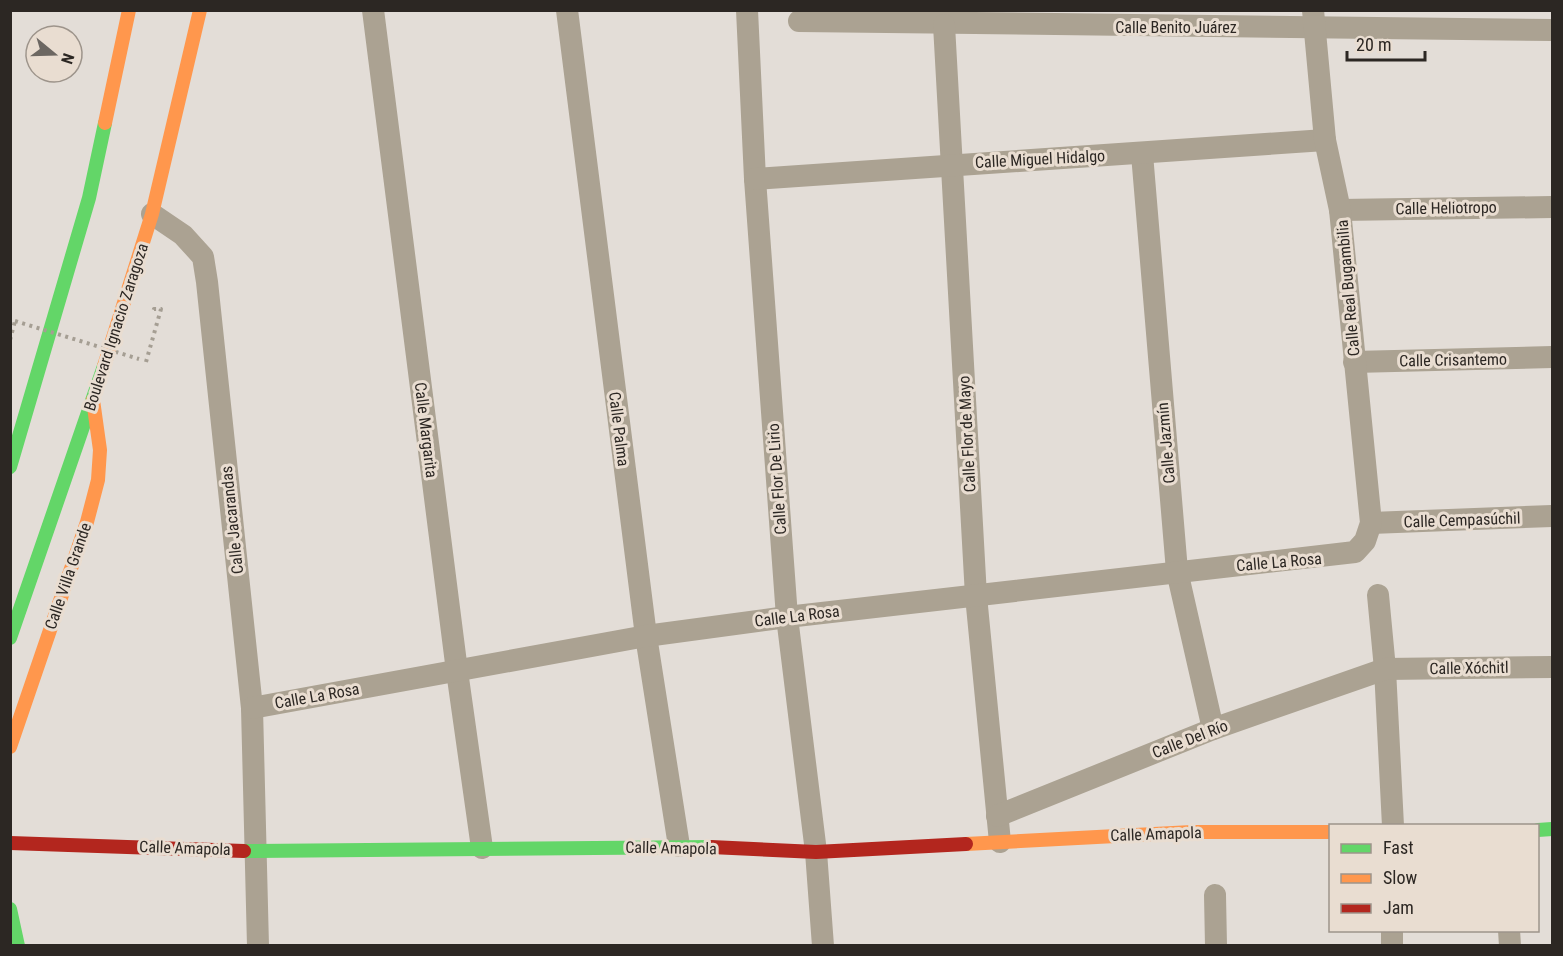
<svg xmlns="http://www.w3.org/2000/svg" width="1563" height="956" viewBox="0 0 1563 956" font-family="'Roboto Condensed',sans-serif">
<rect width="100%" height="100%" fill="#e3ddd7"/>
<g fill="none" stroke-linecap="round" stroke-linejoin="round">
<!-- path -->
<g stroke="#a59e93" stroke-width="4" stroke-dasharray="3 4.5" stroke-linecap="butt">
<path d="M10 340 15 321"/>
<path d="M146 362 161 309H154L153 312"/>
</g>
<!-- street -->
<g stroke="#aba292" stroke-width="22">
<path d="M373 10 457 671 482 848"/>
<path d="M567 10 646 636 679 846"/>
<path d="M747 10 755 179 787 617 816 852 823 946"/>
<path d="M799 21 1552 30"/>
<path d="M944 25 976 596 1000 842"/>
<path d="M1142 154 1177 571 1213 729"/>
<path d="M755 179 1325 140"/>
<path d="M1340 210 1552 207"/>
<path d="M152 214 183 235 203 257 207 282 252 708 258 946"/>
<path d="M1354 362 1552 357"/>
<path d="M1371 523 1552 516"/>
<path d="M1378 595 1385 669 1393 826"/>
<path d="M252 708 646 636 787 617 1355 552 1365 541 1371 523 1340 210 1325 140 1313 10"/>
<path d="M997 816 1213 729 1385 669 1552 667"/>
<path d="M1215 895 1216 946"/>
<path d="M1509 930 1510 946"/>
<path d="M1392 946V930"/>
</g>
<!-- fast -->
<g stroke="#63d668" stroke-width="14">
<path d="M10 467 89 198 105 123"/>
<path d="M10 638 104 366"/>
<path d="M1538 830 1552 829"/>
<path d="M244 851 711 847"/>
<path d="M10 909 18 946"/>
</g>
<!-- slow -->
<g stroke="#ff974d" stroke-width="14">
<path d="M105 123 129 10"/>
<path d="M104 366 152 214 200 10"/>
<path d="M10 747 87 522 98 480 100 450 93 400"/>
<path d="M966 844 1192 832H1330"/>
</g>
<!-- jam -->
<g stroke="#b3261e" stroke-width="14">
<path d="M10 843 244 851"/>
<path d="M711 847 816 852 966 844"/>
</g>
<!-- path-bridge -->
<path stroke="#a59e93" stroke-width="4" stroke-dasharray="3 4.5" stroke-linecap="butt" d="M15 321 139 359"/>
</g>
<g text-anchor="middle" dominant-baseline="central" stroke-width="6" stroke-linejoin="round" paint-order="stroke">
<!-- street labels -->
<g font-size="16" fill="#2c2723" stroke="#e9ddd1">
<text x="1176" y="27">Calle Benito Juárez</text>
<text transform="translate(1040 159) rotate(-3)">Calle Miguel Hidalgo</text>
<text transform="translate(1446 208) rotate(-1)">Calle Heliotropo</text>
<text transform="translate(1348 288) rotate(-95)">Calle Real Bugambilia</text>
<text transform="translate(116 327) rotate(-72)">Boulevard Ignacio Zaragoza</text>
<text transform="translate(1453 360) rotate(-1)">Calle Crisantemo</text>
<text transform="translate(619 429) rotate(83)">Calle Palma</text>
<text transform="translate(426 430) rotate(83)">Calle Margarita</text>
<text transform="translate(967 434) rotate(-93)">Calle Flor de Mayo</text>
<text transform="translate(1166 443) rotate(-95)">Calle Jazmín</text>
<text transform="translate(777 479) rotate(-94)">Calle Flor De Lirio</text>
<text transform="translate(232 520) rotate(-96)">Calle Jacarandas</text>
<text transform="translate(1462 520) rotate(-2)">Calle Cempasúchil</text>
<text transform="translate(1279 562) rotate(-5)">Calle La Rosa</text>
<text transform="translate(68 576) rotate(-71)">Calle Villa Grande</text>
<text transform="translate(797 616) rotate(-7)">Calle La Rosa</text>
<text transform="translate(1469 668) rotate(-1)">Calle Xóchitl</text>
<text transform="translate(317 696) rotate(-10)">Calle La Rosa</text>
<text transform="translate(1190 739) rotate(-21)">Calle Del Río</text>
<text transform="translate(1156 834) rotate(-2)">Calle Amapola</text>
<text transform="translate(185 848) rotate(2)">Calle Amapola</text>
<text transform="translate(671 848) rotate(1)">Calle Amapola</text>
</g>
</g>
<!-- border -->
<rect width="1563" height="956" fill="none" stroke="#2c2723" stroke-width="24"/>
<!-- legend -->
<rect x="1329" y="824" width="210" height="108" fill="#e9ddd1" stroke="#9d948b" stroke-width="1.5"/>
<rect x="1341" y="844" width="30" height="9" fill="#63d668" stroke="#9d948b" stroke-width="1.5"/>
<text x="1383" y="854" font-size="18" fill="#2c2723">Fast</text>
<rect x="1341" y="874" width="30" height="9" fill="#ff974d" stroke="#9d948b" stroke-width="1.5"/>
<text x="1383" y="884" font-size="18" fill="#2c2723">Slow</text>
<rect x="1341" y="904" width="30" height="9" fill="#b3261e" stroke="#9d948b" stroke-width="1.5"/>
<text x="1383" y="914" font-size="18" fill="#2c2723">Jam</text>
<!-- north arrow -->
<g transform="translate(54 54) rotate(109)"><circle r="28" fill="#e9ddd1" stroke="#9d948b" stroke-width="1.5"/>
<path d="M0-4.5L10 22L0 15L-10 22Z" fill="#6c6762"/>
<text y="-9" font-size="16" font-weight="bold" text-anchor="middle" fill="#2c2723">N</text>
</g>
<!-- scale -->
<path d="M1347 51v9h78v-9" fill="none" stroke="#2c2723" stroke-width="3"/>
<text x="1356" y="51" font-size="18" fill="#2c2723" stroke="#e9ddd1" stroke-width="4.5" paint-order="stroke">20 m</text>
</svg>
